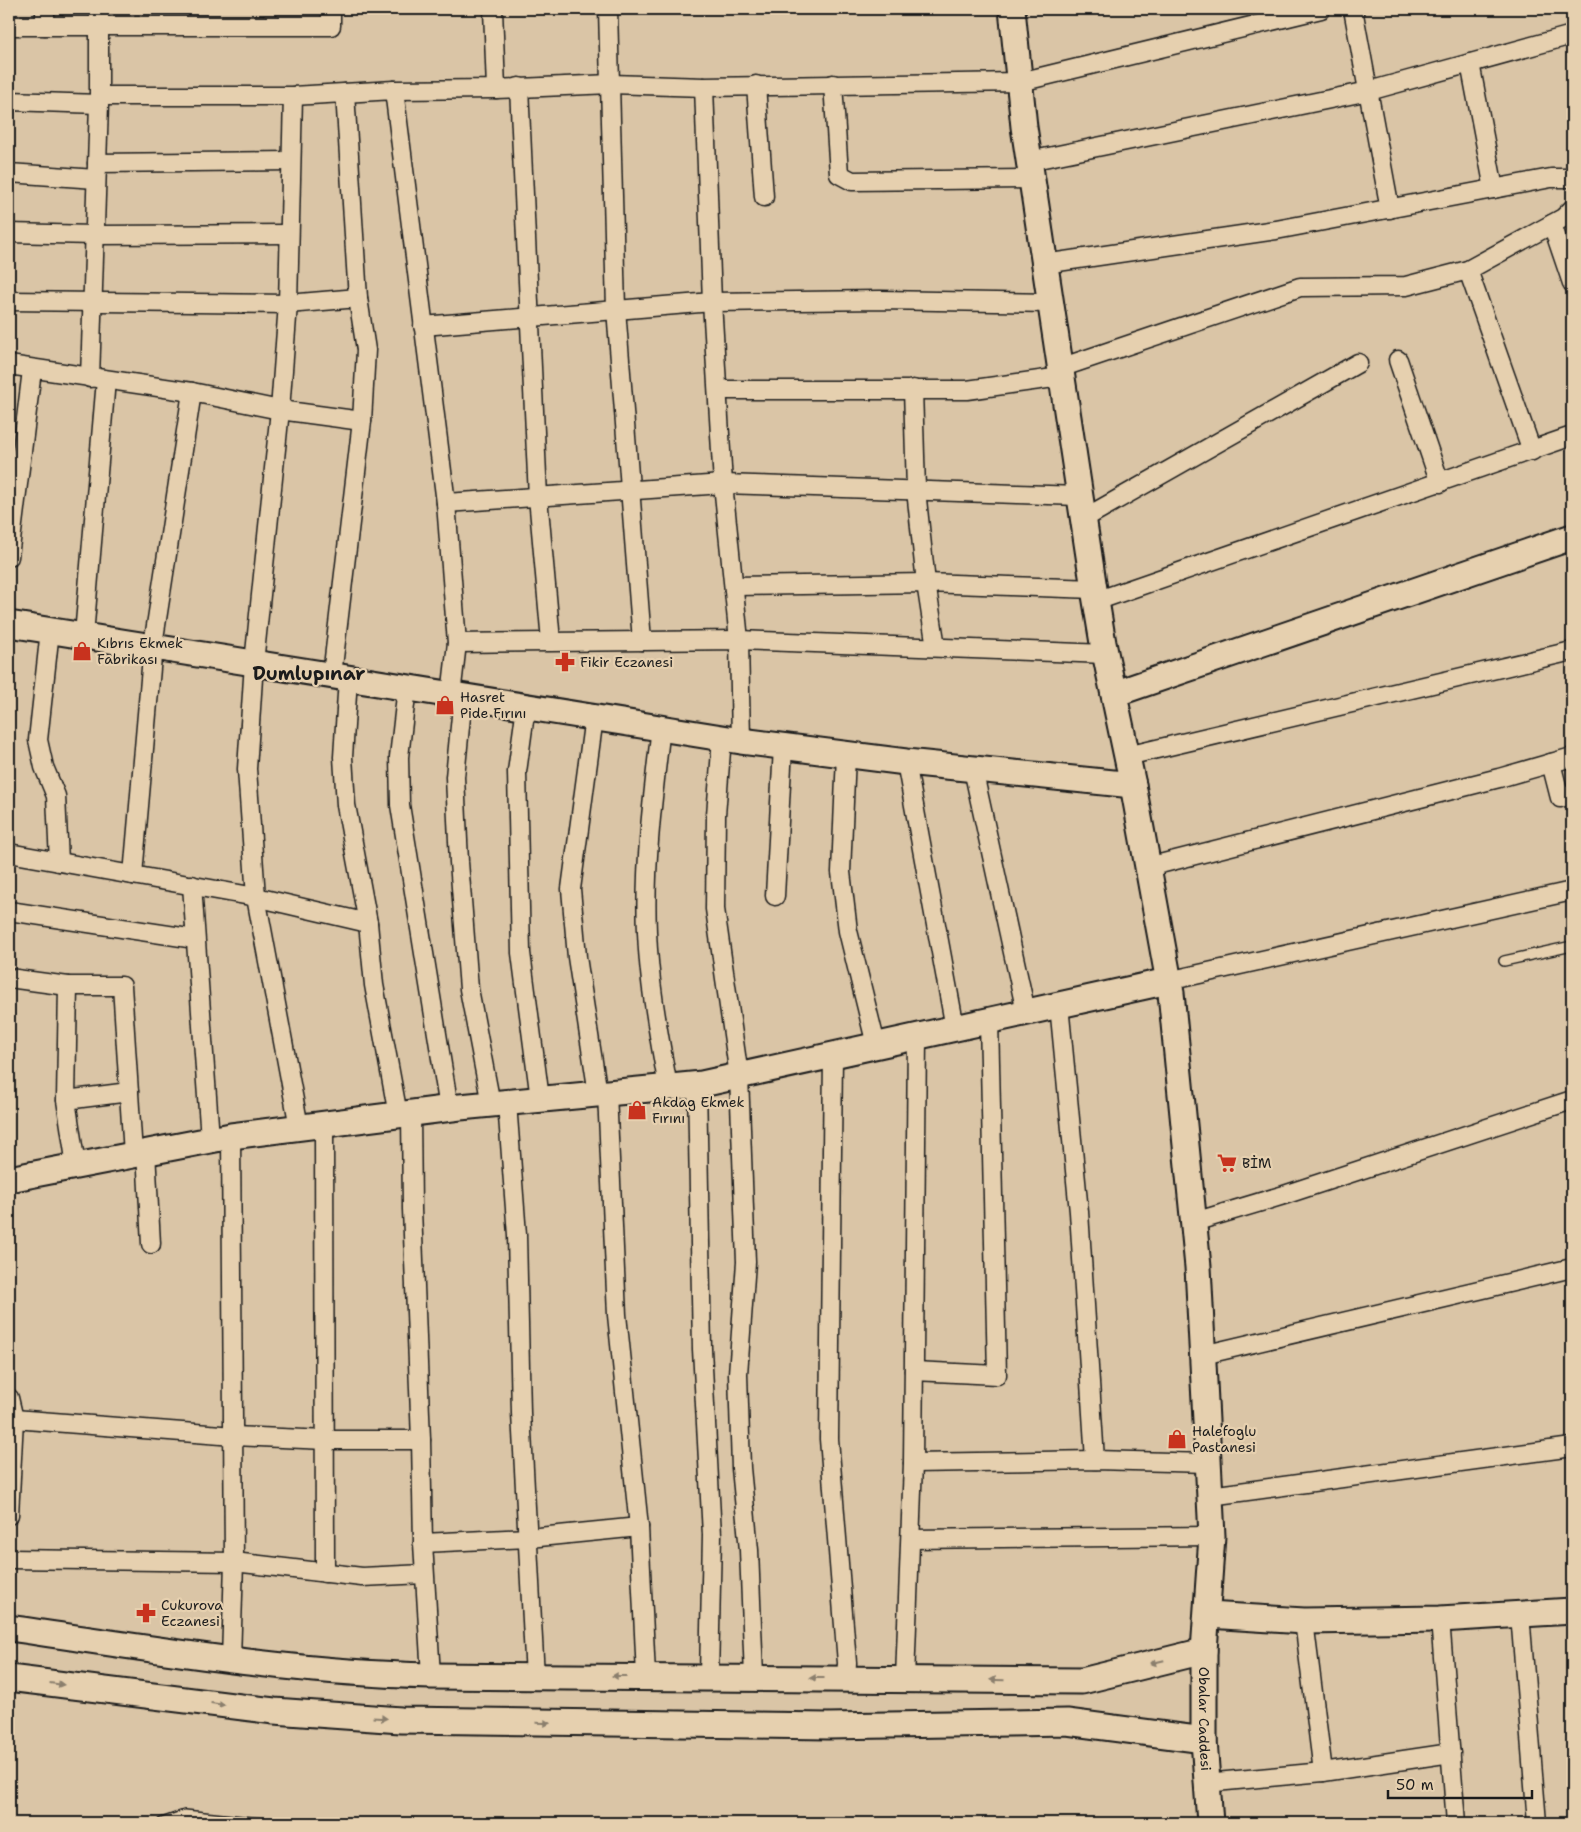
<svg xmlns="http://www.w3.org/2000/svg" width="1581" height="1832" viewBox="0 0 1581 1832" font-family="'Shantell Sans',sans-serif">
<rect width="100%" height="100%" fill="#dac5a6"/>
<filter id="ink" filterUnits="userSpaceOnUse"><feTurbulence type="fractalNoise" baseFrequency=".02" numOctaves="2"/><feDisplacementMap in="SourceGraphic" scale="10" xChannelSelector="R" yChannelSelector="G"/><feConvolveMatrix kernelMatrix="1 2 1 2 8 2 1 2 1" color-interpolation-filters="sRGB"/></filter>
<g filter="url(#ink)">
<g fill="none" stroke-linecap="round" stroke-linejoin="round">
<defs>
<g id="lane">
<path d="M1504 961 1572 946"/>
<path d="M162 1823 185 1815 260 1823"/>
</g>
<g id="street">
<path d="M45 9V26"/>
<path d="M493 9 496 89"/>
<path d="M608 9 616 309 642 641"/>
<path d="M1353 9 1390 209"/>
<path d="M9 26H331V9"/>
<path d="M1470 63 1494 189"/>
<path d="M833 84 839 174 852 181 1032 179"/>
<path d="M756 85 764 197"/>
<path d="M519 87 538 497 551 641"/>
<path d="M704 87 712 302 723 484 739 640 741 741"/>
<path d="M394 90 446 503 457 643 451 695"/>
<path d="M99 96H293L394 90 496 89 611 84 704 87 1020 82 1321 9"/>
<path d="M293 96 288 304 280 410 254 663 247 769 256 897 299 1127"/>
<path d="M9 101 99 104"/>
<path d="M1029 161 1369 91 1572 35"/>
<path d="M97 163 291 161"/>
<path d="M9 173 96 179"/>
<path d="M1552 224 1572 283"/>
<path d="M9 233 93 235 289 234"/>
<path d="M1044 264 1276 230 1551 178H1572"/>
<path d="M1468 270 1532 451"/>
<path d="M9 301 288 304 358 298"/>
<path d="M423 326 712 302 880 300 1050 303"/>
<path d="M1398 360 1440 483"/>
<path d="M9 365 192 392 280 410 362 421"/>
<path d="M1060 368 1300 287 1406 286 1468 270 1563 218 1572 209"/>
<path d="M90 378 99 104V9"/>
<path d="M913 389 916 490 926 583 936 647"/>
<path d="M718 390H967L1061 377"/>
<path d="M446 503 723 484 1079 496"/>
<path d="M1083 519 1358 363"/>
<path d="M9 557 32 370"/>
<path d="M734 586 926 583 1094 589"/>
<path d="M1096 601 1572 436"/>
<path d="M50 630 38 740 44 767 56 796 59 862"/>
<path d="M84 635 106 380"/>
<path d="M457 643 739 640 1105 654"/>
<path d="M332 675 362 421 366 350 358 298 345 93"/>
<path d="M348 678 343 757 346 805 368 923 374 985 398 1115"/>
<path d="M407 687 399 757 400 805 449 1108"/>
<path d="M463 696 455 777 459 862 469 989 491 1104"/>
<path d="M526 706 517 772 521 953 540 1099"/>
<path d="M594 717 571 889 577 957 598 1094"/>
<path d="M661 727C653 796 644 863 647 932 649 984 659 1036 668 1087"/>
<path d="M722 738 716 815 715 909 739 1076 746 1262 738 1374 741 1468 749 1550 754 1677"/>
<path d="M846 755 841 872 848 931 876 1045"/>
<path d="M1127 756 1572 651"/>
<path d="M906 762 955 1028"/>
<path d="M1551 763 1560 798 1572 795"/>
<path d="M973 769 1026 1012"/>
<path d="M9 853 256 897 368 923"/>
<path d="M1148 867 1499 778 1572 757"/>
<path d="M133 875 153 645 192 392"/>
<path d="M192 885 210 1139"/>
<path d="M775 896 783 747"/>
<path d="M9 911 195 939"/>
<path d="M9 978 68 986H122L133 1154"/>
<path d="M1168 981 1572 891"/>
<path d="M68 986 66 1100 76 1166"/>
<path d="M1059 1005 1079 1212 1095 1460"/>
<path d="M833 1055 829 1439 847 1663 846 1678"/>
<path d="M697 1084 702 1349 712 1535 709 1677"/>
<path d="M607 1093 617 1315 639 1527 646 1676"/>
<path d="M66 1100 129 1092"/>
<path d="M507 1103 517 1235 521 1413 535 1677"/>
<path d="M411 1113 412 1209 421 1440 423 1543 431 1676"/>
<path d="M324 1124 325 1573"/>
<path d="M146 1152 151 1244"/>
<path d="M1194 1222 1284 1195 1572 1100"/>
<path d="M1203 1355 1572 1268"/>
<path d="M914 1371 997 1375 989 1020"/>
<path d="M9 1398 14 1419 9 1515"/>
<path d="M14 1419 234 1436 326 1440H421"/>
<path d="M913 1463 1095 1460 1208 1463"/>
<path d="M1210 1496 1572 1447"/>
<path d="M911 1539 1212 1536"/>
<path d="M423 1543 529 1538 639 1527"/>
<path d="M9 1559 234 1562 362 1577 424 1574"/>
<path d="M1520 1614 1537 1823"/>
<path d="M1440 1619 1456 1823"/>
<path d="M1304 1621 1323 1772"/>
<path d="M231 1660 234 1562 231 1136"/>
<path d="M905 1679 913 1463 917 1036"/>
<path d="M1205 1783 1323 1772 1451 1753"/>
</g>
<g id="secondary">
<path id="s1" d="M1012 9 1024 127 1094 589 1103 643 1133 785 1171 993 1198 1267 1212 1536 1204 1651V1740L1210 1823"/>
<path d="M9 624 741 741 906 762 1133 785"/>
<path d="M1114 694 1572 537"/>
<path d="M9 1179 231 1136 460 1107 702 1084 1168 981"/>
<path d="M1208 1615 1304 1621 1440 1619 1572 1611"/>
<path d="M9 1628C149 1648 289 1673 431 1676L1082 1681 1204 1651"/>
<path d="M9 1678 274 1711 401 1720 828 1726 1067 1722 1204 1740"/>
</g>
</defs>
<!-- lane casing -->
<use href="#lane" stroke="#1c1c1c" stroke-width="12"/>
<!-- street casing -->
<use href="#street" stroke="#1c1c1c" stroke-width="21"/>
<!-- secondary casing -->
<use href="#secondary" stroke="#1c1c1c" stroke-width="29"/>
<!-- lane -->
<use href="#lane" stroke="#e6d0af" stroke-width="9"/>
<!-- street -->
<use href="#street" stroke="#e6d0af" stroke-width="18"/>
<!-- secondary -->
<use href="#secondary" stroke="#e6d0af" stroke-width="25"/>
</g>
<!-- one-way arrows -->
<defs><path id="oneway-solid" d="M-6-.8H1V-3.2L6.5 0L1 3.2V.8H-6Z" transform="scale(1.25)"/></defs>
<g fill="#8b7f6d">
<use href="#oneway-solid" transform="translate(1157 1662) rotate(166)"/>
<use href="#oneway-solid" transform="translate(619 1676) rotate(180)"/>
<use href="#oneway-solid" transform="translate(817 1678) rotate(-180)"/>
<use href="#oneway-solid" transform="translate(997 1680) rotate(-179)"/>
<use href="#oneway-solid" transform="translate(57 1684) rotate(7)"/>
<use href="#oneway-solid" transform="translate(218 1704) rotate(7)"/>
<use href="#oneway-solid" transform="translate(380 1718) rotate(4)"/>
<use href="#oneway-solid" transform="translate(543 1723) rotate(1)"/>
</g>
</g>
<!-- icons -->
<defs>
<symbol id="shop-bare" viewBox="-9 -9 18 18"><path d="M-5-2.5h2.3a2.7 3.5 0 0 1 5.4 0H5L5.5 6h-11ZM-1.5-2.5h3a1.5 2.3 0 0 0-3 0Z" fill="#c8321e" stroke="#e6d0af" stroke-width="2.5" paint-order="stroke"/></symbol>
<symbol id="pharmacy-bare" viewBox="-9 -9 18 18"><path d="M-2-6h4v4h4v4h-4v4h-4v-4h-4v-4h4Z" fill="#c8321e" stroke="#e6d0af" stroke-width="2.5" paint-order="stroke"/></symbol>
<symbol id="supermarket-bare" viewBox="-9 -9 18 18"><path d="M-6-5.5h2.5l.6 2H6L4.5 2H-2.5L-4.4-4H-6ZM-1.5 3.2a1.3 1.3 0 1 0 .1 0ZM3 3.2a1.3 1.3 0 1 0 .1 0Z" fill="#c8321e" stroke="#e6d0af" stroke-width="2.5" paint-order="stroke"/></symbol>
</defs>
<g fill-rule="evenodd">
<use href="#shop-bare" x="68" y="637" width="28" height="28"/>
<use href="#pharmacy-bare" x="551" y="648" width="28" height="28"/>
<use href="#shop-bare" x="431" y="691" width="28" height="28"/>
<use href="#shop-bare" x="623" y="1096" width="28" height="28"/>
<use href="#supermarket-bare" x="1213" y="1149" width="28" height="28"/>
<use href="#shop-bare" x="1163" y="1425" width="28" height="28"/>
<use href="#pharmacy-bare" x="132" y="1599" width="28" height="28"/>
</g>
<g text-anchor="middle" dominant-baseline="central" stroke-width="4.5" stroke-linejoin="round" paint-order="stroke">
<!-- poi labels -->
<g font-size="14" fill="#1c1c1c" stroke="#e6d0af" text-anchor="start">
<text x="97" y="643">Kıbrıs Ekmek<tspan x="97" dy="16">Fabrikası</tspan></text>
<text x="580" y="662">Fikir Eczanesi</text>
<text x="460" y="697">Hasret<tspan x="460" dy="16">Pide Fırını</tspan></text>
<text x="652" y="1102">Akdag Ekmek<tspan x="652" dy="16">Fırını</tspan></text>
<text x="1242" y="1163">BİM</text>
<text x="1192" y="1431">Halefoglu<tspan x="1192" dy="16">Pastanesi</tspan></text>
<text x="161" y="1605">Cukurova<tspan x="161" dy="16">Eczanesi</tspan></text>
</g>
<!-- street labels -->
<g font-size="14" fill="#1c1c1c" stroke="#e6d0af">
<text stroke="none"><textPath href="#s1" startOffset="1725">Obalar Caddesi</textPath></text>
</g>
<!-- district labels -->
<g font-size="19" font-weight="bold" fill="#1c1c1c" stroke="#e6d0af">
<text x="309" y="673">Dumlupınar</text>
</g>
</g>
<!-- margin -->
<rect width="1581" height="1832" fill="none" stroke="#e6d0af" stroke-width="30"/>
<rect x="15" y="15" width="1551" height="1802" fill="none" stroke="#1c1c1c" stroke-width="2" filter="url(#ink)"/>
<!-- scale -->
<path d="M1388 1790v8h144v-8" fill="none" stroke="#1c1c1c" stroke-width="2.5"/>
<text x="1396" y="1790" font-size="15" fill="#1c1c1c" stroke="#e6d0af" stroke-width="4" paint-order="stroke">50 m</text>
</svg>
